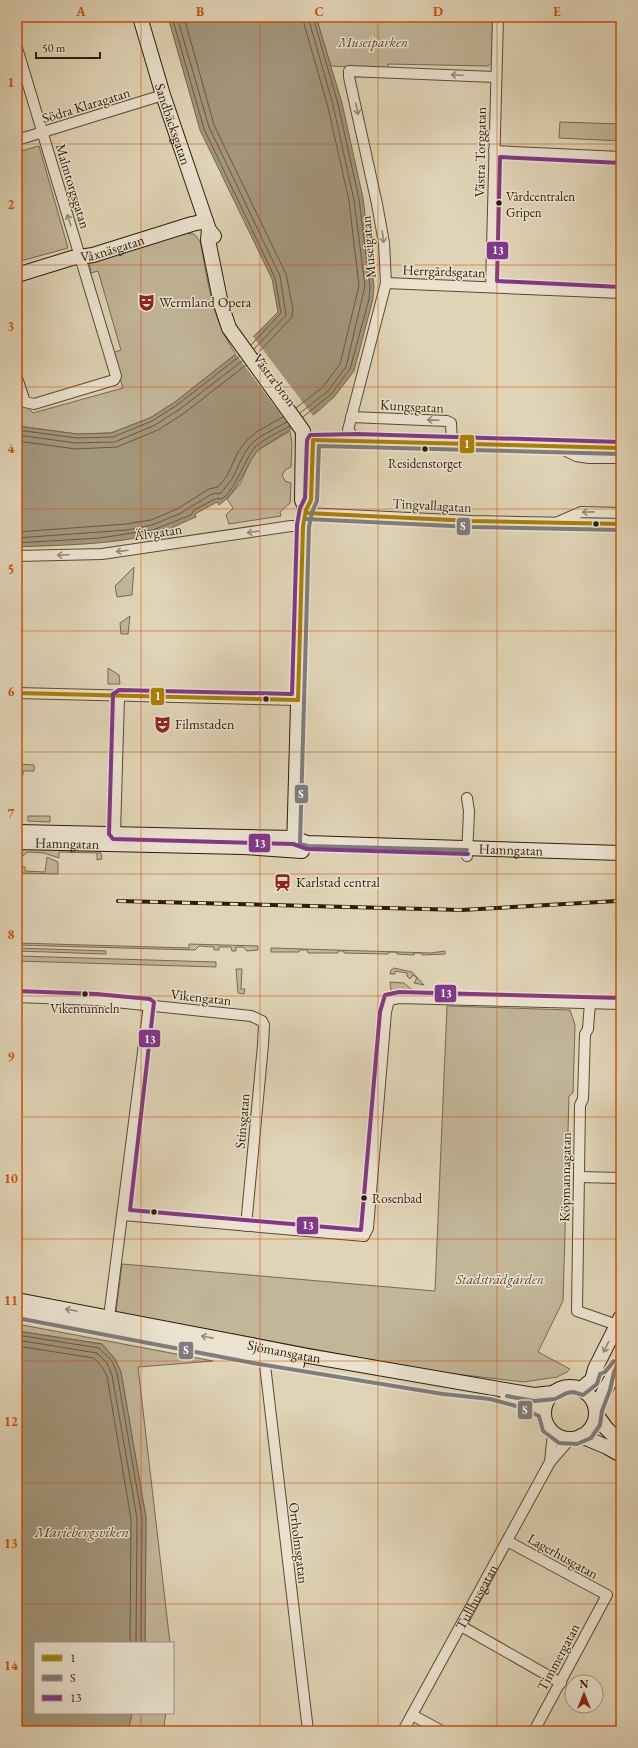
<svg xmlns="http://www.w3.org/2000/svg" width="638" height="1748" viewBox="0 0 638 1748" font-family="'EB Garamond',serif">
<rect width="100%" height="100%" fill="#e0d4b6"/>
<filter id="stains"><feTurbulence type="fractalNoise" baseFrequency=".005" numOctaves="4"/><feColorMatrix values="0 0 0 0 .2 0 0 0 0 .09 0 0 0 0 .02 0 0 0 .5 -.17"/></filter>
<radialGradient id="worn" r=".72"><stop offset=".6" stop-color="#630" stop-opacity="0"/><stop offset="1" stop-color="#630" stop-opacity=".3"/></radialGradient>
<!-- green -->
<g fill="#c2b598" stroke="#786850">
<path d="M316 17H495L493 62 488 66 388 64V69L331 66Z"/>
<path d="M560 122 621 124V141L559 138Z"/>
<path d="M39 146 68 248 17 262V152Z"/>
<path d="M181 233 194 234 200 241C208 280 212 322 236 354L175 402 150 418 111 433 77 434 17 426V399H21L33 413 123 388 112 353 121 350 98 271 91 273 89 261Z"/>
<path d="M290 431 292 443 291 467 285 470 282 475 285 481 291 483 290 503 280 512 281 516 229 524 226 515 233 508 227 499 240 484 251 459 258 450Z"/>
<path d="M134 567 132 595 117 597 115 586Z"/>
<path d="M130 616 128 634H121L120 623Z"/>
<path d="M108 668 119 675 120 684H108Z"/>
<path d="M18 764 34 765V771H23V775L18 774Z"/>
<path d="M28 816H50V822L28 821Z"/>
<path d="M17 847 95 849V851L101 853 102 859 97 860V853L59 852V858L44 853 28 852 20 858V852L17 851Z"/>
<path d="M47 857 58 862V874L20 873V867H25V871L45 872Z"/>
<path d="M17 943 189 948V944L258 946V950L247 951 243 947H236V951H232L231 947H219V950H214V947L199 946 195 950 17 945Z"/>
<path d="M17 948 106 951V954L17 951Z"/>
<path d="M271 948 431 953 445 951V954L422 955V953H414V955L397 954V952H389L388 954 344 953V951H338V953H308L307 950H300L299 952H271Z"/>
<path d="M17 956 216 962V967L17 961Z"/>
<path d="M394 968 412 972 424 985 414 983 417 978 413 975 410 979 407 976V973L395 971V974H390L391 970Z"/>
<path d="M236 969H242L241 989H245L244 994 238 993Z"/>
<path d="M390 982 404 983 411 989 424 992C418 997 397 995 391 991Z"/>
<path d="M447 1006 570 1010 575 1025 573 1093 569 1096 563 1301 538 1352 570 1369 567 1372 557 1377 524 1382 430 1371 116 1312 122 1264 435 1291Z"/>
<path d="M17 1324 213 1361 138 1367 170 1643H145L146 1518 121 1372 115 1359 102 1344 17 1331Z"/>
<path d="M132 1713H166L163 1731H128Z"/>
</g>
<!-- water -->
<g fill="#a3957a" stroke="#74654c">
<path d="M168 17H316L342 103 363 198 374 286 373 299 354 371 334 397 316 413 258 450C244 468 239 491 219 505L217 502 195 514 196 517C183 522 168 531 154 534 112 545 60 545 17 547V426L77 434 111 433 150 418 175 402 236 354 278 312 272 279 200 130Z"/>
<path d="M17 1331 102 1344 115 1359 121 1372 146 1518 145 1643H35V1713H132L128 1731H17Z"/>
</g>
<!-- pier -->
<path fill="#e0d4b6" d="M252 335 314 417 293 431 235 353Z"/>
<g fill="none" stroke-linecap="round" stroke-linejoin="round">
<!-- shore -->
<g stroke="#685840" stroke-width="1">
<path d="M172 17 204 129 275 278 281 313 251 345"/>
<path d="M177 17 209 127 280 276 286 315 254 349"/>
<path d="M184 17 214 125 286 274 293 309 292 317 257 354"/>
<path d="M296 408 323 387 340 364 359 286 349 201 328 107 302 17"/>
<path d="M300 413 328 391 346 367 365 286 354 200 333 105 308 17"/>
<path d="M303 417 331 394 350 369 369 299 370 286 359 199 338 104 313 17"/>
<path d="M17 430 77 438 113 437 152 421 177 405 240 356"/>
<path d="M17 435 76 443 115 442 155 425 180 409 242 361"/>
<path d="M17 441 76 449 117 447 158 430 183 414 246 365"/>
<path d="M17 532 126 524 151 520 177 509 209 489 218 487 227 476 238 452 247 440 258 431 283 417"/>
<path d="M17 538 127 530 152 525 179 514 212 494 221 493 232 479 244 454 251 444 261 436 287 422"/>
<path d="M17 543 99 538 153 530 191 515 194 510 215 499C217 498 219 499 221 499 232 496 246 457 255 447 265 438 278 433 290 426"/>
<path d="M17 1335 99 1348 112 1361 117 1373 142 1518 141 1643"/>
<path d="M17 1340 97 1353 107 1363 112 1375 137 1518 136 1643"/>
<path d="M17 1346 94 1358 102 1367 107 1376 131 1519 130 1643"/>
</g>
<defs>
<g id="street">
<path d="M17 48 116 376 114 380 34 404 25 402 17 378"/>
<path d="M17 140 163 95"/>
<path d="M494 151 621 157"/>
<path d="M386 283 621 293"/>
<path d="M491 287 498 17"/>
<path d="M351 417 447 421 451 423 452 443"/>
<path d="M303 440H357L621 448"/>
<path d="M357 440 348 430 386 283 384 243 377 204 349 77V71L495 77"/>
<path d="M560 448 576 456 589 458H621"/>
<path d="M306 513 472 521 621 524"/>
<path d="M558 522 581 512 621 513"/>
<path d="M17 556 102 554 291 526H303"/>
<path d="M17 693 298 700"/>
<path d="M467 798 469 811 467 856"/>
<path d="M115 834 119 696"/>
<path d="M17 997 96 1000 251 1016 262 1021 264 1025 263 1045 246 1226"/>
<path d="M590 1003 588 1029 585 1034 583 1099 580 1105 577 1311 617 1325"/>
<path d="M579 1177 621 1178"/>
<path d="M123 1215 364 1236 368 1228 386 1012 389 1000 399 998 621 1004"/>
<path d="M109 1317 149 1005"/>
<path d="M266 1359 265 1365 308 1731"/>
<path d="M550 1462 553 1433"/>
<path d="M507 1541 607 1595 534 1731"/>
<path d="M461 1626 561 1683"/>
<path d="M412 1715 442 1731"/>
<path id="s1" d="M403 1731 550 1462 570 1439"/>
</g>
<g id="secondary">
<path id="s2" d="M140 17 163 95 209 230 214 236"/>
<path d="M209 230 208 240 221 304 229 328 303 431 302 500 306 510 303 526 294 849"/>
<path id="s3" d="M17 275 72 258 93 255 192 224 206 221"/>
<path id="s4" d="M17 832 294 838 307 843 621 853"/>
<path id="s5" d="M17 842 244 847 302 851"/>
<path id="s6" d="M17 1300 308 1356 534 1395 553 1393"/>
<path d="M17 1312 297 1364"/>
<circle cx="570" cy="1413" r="26"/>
<path d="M581 1389 592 1380 595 1369 621 1317"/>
<path d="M507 1398 519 1400 544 1412"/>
<path d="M596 1409C602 1392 612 1379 621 1363"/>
<path d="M596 1414 606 1428 621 1443"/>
<path d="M581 1436 607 1447 621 1455"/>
</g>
</defs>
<!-- street casing -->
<use href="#street" stroke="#5a4a33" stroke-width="12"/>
<!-- secondary casing -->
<use href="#secondary" stroke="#2d1c07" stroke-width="16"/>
<!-- street -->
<use href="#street" stroke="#ebe3d0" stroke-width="10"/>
<!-- secondary -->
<use href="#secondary" stroke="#ebe3d0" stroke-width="14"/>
<defs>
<path id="rail" d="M118 901 462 910 617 901"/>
</defs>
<!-- rail casing -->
<use href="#rail" stroke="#2d1c07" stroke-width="4"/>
<!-- rail -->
<use href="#rail" stroke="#ebe3d0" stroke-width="2.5" stroke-dasharray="8" stroke-linecap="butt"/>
<defs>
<g id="bus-1">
<path d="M313 440 621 448"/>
<path d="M306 513 472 521 621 524"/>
<path d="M17 693 298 700"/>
<path d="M298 700 303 526 306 510 311 500 313 440"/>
</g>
<g id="bus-2">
<path d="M306 519 472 527 621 530"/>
<path d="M467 850 308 846 300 844 309 527 312 512 317 501 319 446 621 454"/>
<path d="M17 1318 253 1363 443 1394 490 1399 516 1406 539 1416 543 1431 559 1443 577 1444 591 1438 600 1425 602 1411 610 1390 614 1372 621 1356"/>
<path d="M507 1396 534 1401 555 1399 567 1393 573 1392 583 1395 597 1384 600 1374 605 1372 614 1361"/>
</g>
<g id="bus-3">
<path d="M621 163 500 157 497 281 621 287"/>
<path d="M468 854 307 849 293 844 113 839 109 834 113 694 119 690 292 694 297 525 300 508 305 498 307 440 310 435 357 434 621 442"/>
<path d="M17 991 96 994 150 999 154 1002 130 1210 361 1230 380 1012 385 995 399 992 621 998"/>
</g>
</defs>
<!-- bus-1 casing -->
<use href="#bus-1" stroke="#ebe3d0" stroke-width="7"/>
<!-- bus-2 casing -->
<use href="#bus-2" stroke="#ebe3d0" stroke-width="7"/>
<!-- bus-3 casing -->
<use href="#bus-3" stroke="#ebe3d0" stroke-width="7"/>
<!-- bus-1 -->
<use href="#bus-1" stroke="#aa8003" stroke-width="4"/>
<!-- bus-2 -->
<use href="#bus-2" stroke="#7f7d7e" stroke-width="4"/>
<!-- bus-3 -->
<use href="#bus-3" stroke="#82378c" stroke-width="4"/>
</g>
<!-- one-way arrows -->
<defs><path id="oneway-shaft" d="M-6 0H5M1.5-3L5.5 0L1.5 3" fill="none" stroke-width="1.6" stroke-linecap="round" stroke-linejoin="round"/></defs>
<g stroke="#968976">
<use href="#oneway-shaft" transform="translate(457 75) rotate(-177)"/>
<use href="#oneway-shaft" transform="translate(357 109) rotate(77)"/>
<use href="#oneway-shaft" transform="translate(69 220) rotate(-108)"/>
<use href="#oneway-shaft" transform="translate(383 237) rotate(82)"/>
<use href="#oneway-shaft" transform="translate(433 420) rotate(-178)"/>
<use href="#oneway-shaft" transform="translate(588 512) rotate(179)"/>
<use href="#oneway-shaft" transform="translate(253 532) rotate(171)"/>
<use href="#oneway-shaft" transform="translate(122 551) rotate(173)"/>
<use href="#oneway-shaft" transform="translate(63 555) rotate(178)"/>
<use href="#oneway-shaft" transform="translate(71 1310) rotate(-170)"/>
<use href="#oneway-shaft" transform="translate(207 1337) rotate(-169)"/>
<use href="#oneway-shaft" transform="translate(606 1347) rotate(116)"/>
</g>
<!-- grid -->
<path fill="none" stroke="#cc500b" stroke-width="1" stroke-opacity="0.55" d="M141 17V1643M260 17V1731M378 17V1731M497 17V1731M17 144H621M17 265H621M17 387H621M17 509H621M17 631H621M17 752H621M17 874H621M17 996H621M17 1117H621M17 1239H621M17 1361H621M17 1483H621M17 1604H621M141 1713V1731"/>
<!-- icons -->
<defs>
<symbol id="theatre-bare" viewBox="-9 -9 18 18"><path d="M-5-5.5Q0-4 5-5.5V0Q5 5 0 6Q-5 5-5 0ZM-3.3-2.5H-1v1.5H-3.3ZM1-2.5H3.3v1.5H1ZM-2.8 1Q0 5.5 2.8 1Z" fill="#8f2418" stroke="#ebe3d0" stroke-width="2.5" paint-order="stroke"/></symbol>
<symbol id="station-bare" viewBox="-9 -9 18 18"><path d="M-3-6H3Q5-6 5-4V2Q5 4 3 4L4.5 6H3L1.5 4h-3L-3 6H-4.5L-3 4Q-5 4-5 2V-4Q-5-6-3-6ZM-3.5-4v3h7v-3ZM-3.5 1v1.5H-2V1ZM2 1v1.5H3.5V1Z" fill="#8f2418" stroke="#ebe3d0" stroke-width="2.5" paint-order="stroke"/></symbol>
</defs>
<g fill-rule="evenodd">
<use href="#theatre-bare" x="134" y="290" width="25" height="25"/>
<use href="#theatre-bare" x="150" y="712" width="25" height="25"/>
<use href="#station-bare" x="270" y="870" width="25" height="25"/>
</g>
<!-- markers -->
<g fill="#2d1c07" stroke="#ebe3d0" stroke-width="1.5">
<circle cx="499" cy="203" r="3.5"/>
<circle cx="425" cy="449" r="3.5"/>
<circle cx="596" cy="524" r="3.5"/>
<circle cx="266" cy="699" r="3.5"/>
<circle cx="85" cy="994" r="3.5"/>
<circle cx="364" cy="1198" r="3.5"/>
<circle cx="154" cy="1212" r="3.5"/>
</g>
<g text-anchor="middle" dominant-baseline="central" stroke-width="3" stroke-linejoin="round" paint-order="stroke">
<!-- bus labels -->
<g font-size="13" fill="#2d1c07" stroke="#ebe3d0" text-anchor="start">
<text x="506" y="196">Vårdcentralen<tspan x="506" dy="16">Gripen</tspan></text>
<text x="425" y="463" text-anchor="middle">Residenstorget</text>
<text x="85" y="1008" text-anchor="middle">Vikentunneln</text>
<text x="372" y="1198">Rosenbad</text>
</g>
<!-- park labels -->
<g font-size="14" font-style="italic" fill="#5a4a32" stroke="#ebe3d0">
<text x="373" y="42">Museiparken</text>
<text x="500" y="1279">Stadsträdgården</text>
</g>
<!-- street labels -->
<g font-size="14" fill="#2d1c07" stroke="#ebe3d0">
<text transform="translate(86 105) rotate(-17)">Södra Klaragatan</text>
<text stroke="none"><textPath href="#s2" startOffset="112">Sandbäcksgatan</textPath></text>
<text transform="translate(480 152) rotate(-89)">Västra Torggatan</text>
<text transform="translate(73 186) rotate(73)">Malmtorgsgatan</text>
<text transform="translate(368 247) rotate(-95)">Museigatan</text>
<text stroke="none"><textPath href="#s3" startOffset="99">Våxnäsgatan</textPath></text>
<text transform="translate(444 271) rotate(2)">Herrgårdsgatan</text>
<text transform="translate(275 380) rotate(53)">Västra bron</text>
<text transform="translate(412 406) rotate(3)">Kungsgatan</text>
<text transform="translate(432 505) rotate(3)">Tingvallagatan</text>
<text transform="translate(158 532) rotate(-8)">Älvgatan</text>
<text stroke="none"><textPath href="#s5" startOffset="50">Hamngatan</textPath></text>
<text stroke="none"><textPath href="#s4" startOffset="495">Hamngatan</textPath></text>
<text transform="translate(201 997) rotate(6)">Vikengatan</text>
<text transform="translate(242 1121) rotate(-85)">Stinsgatan</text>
<text transform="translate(565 1177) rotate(-89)">Köpmannagatan</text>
<text stroke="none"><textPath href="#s6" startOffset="272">Sjömansgatan</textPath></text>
<text transform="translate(299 1543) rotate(83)">Orrholmsgatan</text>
<text transform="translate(563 1556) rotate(29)">Lagerhusgatan</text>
<text stroke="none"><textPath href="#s1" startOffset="153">Tullhusgatan</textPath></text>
<text transform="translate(558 1657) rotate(-62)">Timmergatan</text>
</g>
<!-- poi labels -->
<g font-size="14" fill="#2d1c07" stroke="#ebe3d0" text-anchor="start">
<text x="159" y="302">Wermland Opera</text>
<text x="175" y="724">Filmstaden</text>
<text x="296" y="882">Karlstad central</text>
</g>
<!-- water labels -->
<g font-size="15" font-style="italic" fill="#56462f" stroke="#ebe3d0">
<text x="82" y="1531">Mariebergsviken</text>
</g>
</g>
<g stroke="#ebe3d0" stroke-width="1.5">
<rect x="486" y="241" width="23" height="19" rx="4" fill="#82378c"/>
<rect x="459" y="434" width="16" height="20" rx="4" fill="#aa8003"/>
<rect x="456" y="517" width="15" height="19" rx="4" fill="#7f7d7e"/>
<rect x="150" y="687" width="15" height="19" rx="4" fill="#aa8003"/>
<rect x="294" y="784" width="15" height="20" rx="4" fill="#7f7d7e"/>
<rect x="248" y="833" width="23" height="20" rx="4" fill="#82378c"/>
<rect x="434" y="984" width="23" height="19" rx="4" fill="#82378c"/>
<rect x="138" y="1029" width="23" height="19" rx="4" fill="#82378c"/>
<rect x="296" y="1216" width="23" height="19" rx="4" fill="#82378c"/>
<rect x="178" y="1341" width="16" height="19" rx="4" fill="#7f7d7e"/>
<rect x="517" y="1400" width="16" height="20" rx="4" fill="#7f7d7e"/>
</g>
<g font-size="11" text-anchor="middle" font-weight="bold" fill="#fff">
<text x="498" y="254">13</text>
<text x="467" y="448">1</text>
<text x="463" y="530">S</text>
<text x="158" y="700">1</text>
<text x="301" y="798">S</text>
<text x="260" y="847">13</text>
<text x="446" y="997">13</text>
<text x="150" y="1043">13</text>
<text x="308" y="1229">13</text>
<text x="186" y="1354">S</text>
<text x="525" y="1414">S</text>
</g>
<!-- margin -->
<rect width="638" height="1748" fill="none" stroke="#e0d4b6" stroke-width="44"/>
<!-- legend -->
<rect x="34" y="1642" width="140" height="72" fill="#ebe3d0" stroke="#9f9380"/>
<rect x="42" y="1655" width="20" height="6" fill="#aa8003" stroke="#9f9380"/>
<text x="70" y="1662" font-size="12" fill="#2d1c07">1</text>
<rect x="42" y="1675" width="20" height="6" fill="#7f7d7e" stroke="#9f9380"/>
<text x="70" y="1682" font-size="12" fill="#2d1c07">S</text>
<rect x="42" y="1695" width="20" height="6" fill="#82378c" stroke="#9f9380"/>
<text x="70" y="1702" font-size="12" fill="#2d1c07">13</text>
<!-- north arrow -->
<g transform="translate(584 1694)"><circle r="19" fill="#ebe3d0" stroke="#9f9380"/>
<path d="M0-3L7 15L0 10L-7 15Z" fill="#8f2418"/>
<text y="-6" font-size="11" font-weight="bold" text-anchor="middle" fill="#2d1c07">N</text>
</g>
<!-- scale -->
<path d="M36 52v6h64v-6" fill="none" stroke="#2d1c07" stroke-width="2"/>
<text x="42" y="52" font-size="12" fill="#2d1c07" stroke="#ebe3d0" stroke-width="3" paint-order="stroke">50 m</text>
<rect x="22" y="22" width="594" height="1704" fill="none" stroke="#cc500b" stroke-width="1.5"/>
<g font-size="13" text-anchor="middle" font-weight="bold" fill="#cc500b">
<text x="81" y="16">A</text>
<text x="200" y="16">B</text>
<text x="319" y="16">C</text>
<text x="438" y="16">D</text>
<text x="557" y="16">E</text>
<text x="11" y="87">1</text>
<text x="11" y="209">2</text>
<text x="11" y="331">3</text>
<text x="11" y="453">4</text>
<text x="11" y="574">5</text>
<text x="11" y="696">6</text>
<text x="11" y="818">7</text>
<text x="11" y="939">8</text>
<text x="11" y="1061">9</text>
<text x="11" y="1183">10</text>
<text x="11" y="1305">11</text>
<text x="11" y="1426">12</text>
<text x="11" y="1548">13</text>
<text x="11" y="1670">14</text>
</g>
<rect width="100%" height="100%" filter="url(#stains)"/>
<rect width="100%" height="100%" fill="url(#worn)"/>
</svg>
